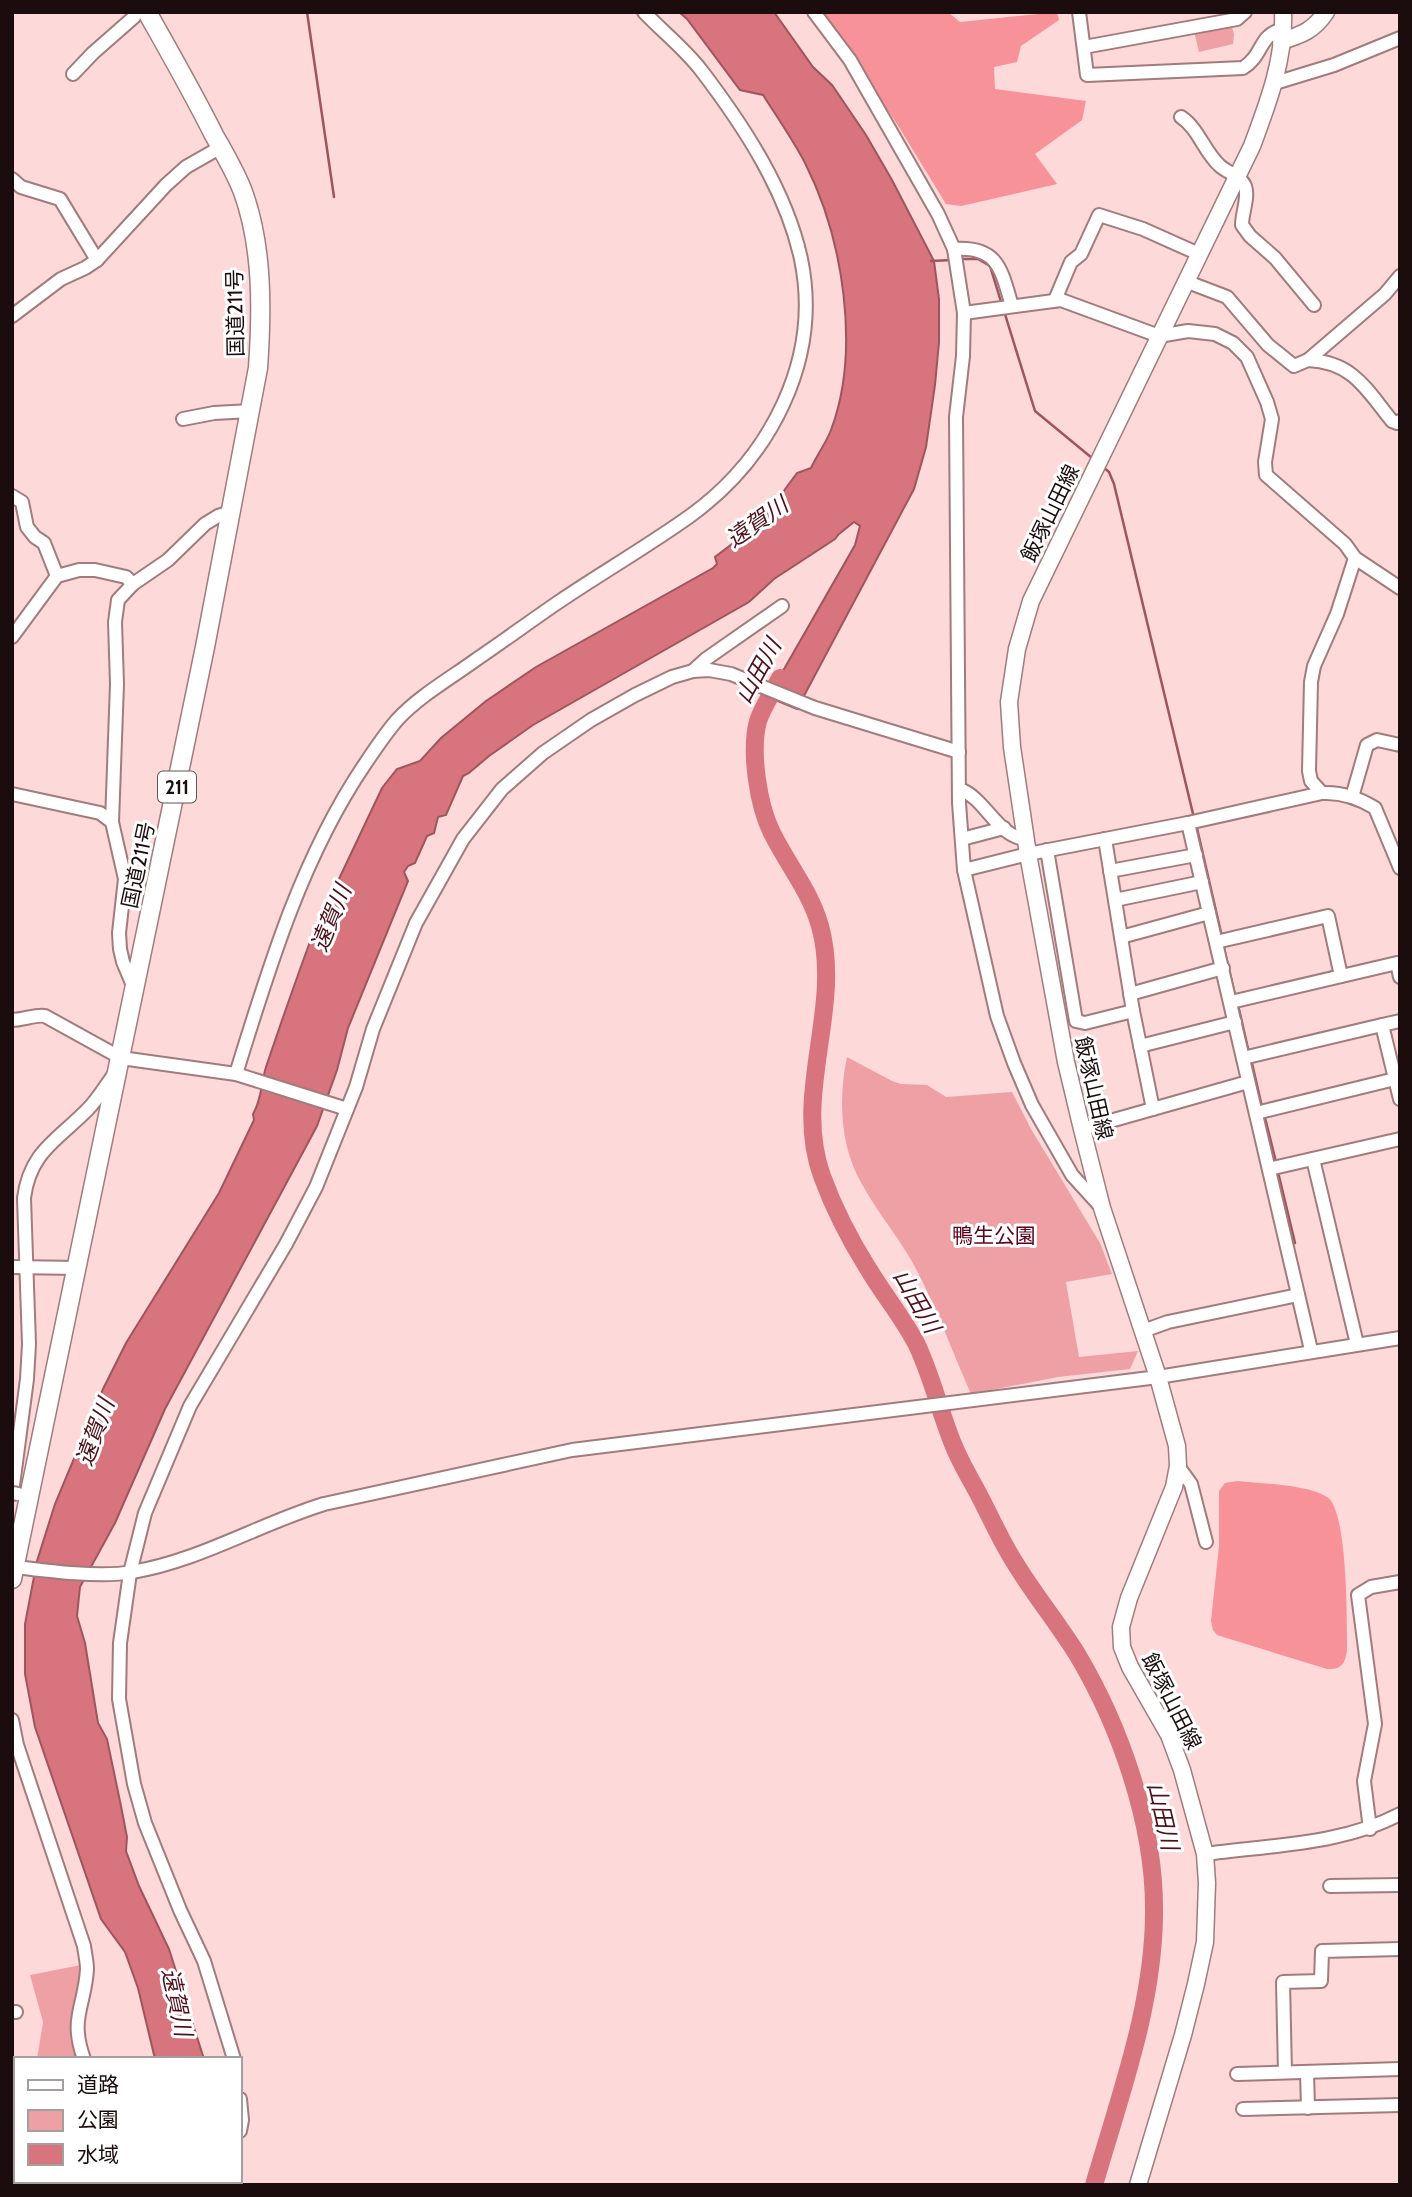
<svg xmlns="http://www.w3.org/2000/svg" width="1412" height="2197" viewBox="0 0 1412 2197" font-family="Cabin,'Noto Sans JP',sans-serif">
<rect width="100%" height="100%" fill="#fdd9da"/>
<!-- green -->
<g fill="#efa0a4">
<path d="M1231 25 1234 34 1233 44 1199 52 1194 31Z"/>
<path d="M847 1057 892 1081 901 1084 927 1085 946 1097 1012 1092 1031 1129 1100 1243 1112 1274 1066 1282 1079 1357 1138 1351 1130 1369 1058 1377 971 1394C951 1349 934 1300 910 1258 895 1233 877 1211 863 1186 840 1148 838 1099 847 1057Z"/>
<path d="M86 1964 78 2008 84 2059H37L43 2022 30 1975Z"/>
</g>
<!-- forest -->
<g fill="#f89299">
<path d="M821 12H948L960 22 1057 12 1059 20 1021 46 1017 62 994 67 995 89 1086 101 1082 120 1035 154 1057 184 961 206 946 204 897 124Z"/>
<path d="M1237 1481C1263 1484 1305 1484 1327 1497 1348 1509 1347 1625 1347 1651 1345 1664 1341 1670 1327 1669L1217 1635 1213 1630 1211 1621 1219 1546V1491L1225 1483Z"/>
</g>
<!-- water -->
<path fill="#d8747d" stroke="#9f555c" stroke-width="2" d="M679 12H774L813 67 832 85 866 135 892 180 934 261 939 299V342L935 385 926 447 914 489 797 709 768 697 855 545 860 526 854 522 839 534 835 539 774 579 749 602 533 725 489 756 469 773 463 776 446 815 438 817 434 833 427 836 415 863 408 866 404 872 408 881 348 1028 337 1070 317 1126 165 1409 115 1523 80 1587 77 1616 85 1643 98 1723 107 1739 121 1806 127 1837 126 1851 139 1886 169 1949 204 2059H155L138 1988 125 1952 101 1919 35 1727 25 1674V1624L37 1561 55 1504 103 1389 126 1343 219 1193 254 1120 253 1114C262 1099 261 1083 266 1067 283 1017 300 967 319 918L329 917 332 905 341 897 338 881 382 788 397 769 420 761 441 738 486 701 536 667 713 568 717 564 715 557 761 522 797 473 811 468C817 455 826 443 831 430 861 350 843 238 805 163 793 140 777 117 763 95L740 90 687 19Z"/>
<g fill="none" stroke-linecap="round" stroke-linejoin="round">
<!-- stream -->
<g stroke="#9f555c" stroke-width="2.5">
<path d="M307 12 334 197"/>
<path d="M958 259H978L990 266 1002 305"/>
<path d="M931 261 952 260"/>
<path d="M1004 311 1035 411 1092 458"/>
<path d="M1103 467 1109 472 1114 484 1194 818"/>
<path d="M1196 824 1222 937"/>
<path d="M1223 944 1235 995"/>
<path d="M1238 1005 1249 1053"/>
<path d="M1251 1059 1262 1107"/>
<path d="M1264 1114 1276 1162"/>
<path d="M1278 1172 1295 1243"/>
</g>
<!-- river -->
<path stroke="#d8747d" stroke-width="18" d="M780 678C773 692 763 706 758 721 750 751 758 805 772 833 788 865 810 891 820 926 843 1008 792 1094 822 1176 834 1209 850 1240 869 1270 884 1295 904 1319 917 1345 932 1377 940 1412 953 1444 960 1462 970 1478 979 1495 989 1514 998 1534 1009 1553 1029 1588 1055 1619 1077 1654 1120 1726 1154 1823 1154 1908 1155 2002 1120 2095 1094 2185"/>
<defs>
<g id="minor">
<path d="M814 12 850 60 938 214 954 249 964 313 963 356 956 417 959 803 964 870 997 1016 1014 1063 1032 1105 1072 1175 1102 1208"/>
<path d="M1079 12 1087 75 1243 68C1264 55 1258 35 1283 29"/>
<path d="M1084 47 1237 19 1245 12"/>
<path d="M73 74 93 53 134 17"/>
<path d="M1275 83 1334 65 1400 38"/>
<path d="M1181 117C1198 128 1204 151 1219 165 1227 173 1240 175 1245 186 1249 198 1242 212 1242 225L1250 236 1275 258 1314 305"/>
<path d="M12 179 21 187 60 199 97 260"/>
<path d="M954 249C998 246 1001 269 1012 306"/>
<path d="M1185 281 1227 297 1268 345 1294 366 1308 360 1385 294 1400 276"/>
<path d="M1055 300 1071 262 1081 254 1099 215 1143 229 1199 254"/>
<path d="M964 313 1061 300 1159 336 1188 331 1215 334 1233 343 1247 357 1267 402 1272 419 1265 462 1266 475 1345 544 1355 558 1400 588"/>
<path d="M12 316 61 279 85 268 97 260 166 185 186 167 221 147"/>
<path d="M1308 360C1353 362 1366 389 1392 421L1397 423 1400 421"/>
<path d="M183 419 214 413 251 411"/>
<path d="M12 496 22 502 27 527 35 537 44 543 57 576"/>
<path d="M12 637 57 576 79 570H95L126 577 133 584"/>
<path d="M693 671 706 659 782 606"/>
<path d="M959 789C985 797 997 837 1026 839"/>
<path d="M1322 793 1311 781 1309 771 1311 682 1314 666 1337 614 1355 558"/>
<path d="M12 794 100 813 112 822 125 879 119 933 120 949 123 962 134 988"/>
<path d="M1352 797 1367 745 1377 740 1400 745"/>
<path d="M112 822 117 684 115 622 118 600 133 584 168 560 205 524 218 516 231 512"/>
<path d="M1188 823 1311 1350"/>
<path d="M962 839 1004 828"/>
<path d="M1105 839 1133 1011 1153 1109"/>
<path d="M1047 850 1076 1021 1085 1023 1133 1011"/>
<path d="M964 870 1028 854 1188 823 1322 793C1341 792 1359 798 1375 808L1400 868"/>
<path d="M1110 871 1196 855"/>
<path d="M1115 900 1202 882"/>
<path d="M1121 937 1209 913"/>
<path d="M1216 942 1328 916 1341 976"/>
<path d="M1130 994 1223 968"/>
<path d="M1231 1002 1397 963 1400 977"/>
<path d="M12 1020C23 1020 37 1014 45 1016L121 1058 236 1074 347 1109"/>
<path d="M1400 1021 1382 1025 1400 1099"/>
<path d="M1140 1046 1235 1022"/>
<path d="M1243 1058 1382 1025"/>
<path d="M236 1074C269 967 302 857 365 764 375 749 385 734 397 720 419 696 451 678 477 659 505 640 532 620 560 601 603 572 648 546 690 516 770 458 822 360 801 259 786 190 743 125 701 70 685 49 662 31 644 12"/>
<path d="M1256 1113 1395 1079"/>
<path d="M1082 1129 1248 1082"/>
<path d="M1313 1159 1357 1344"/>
<path d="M1269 1169 1400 1139"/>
<path d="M12 1267 78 1268"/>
<path d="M1143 1331 1168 1322 1298 1295"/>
<path d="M1178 1466 1191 1484 1206 1542"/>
<path d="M12 1493 27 1379 29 1344 24 1198C30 1151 58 1140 88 1109 98 1099 106 1085 115 1073"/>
<path d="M15 1567C47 1571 101 1578 132 1572 199 1561 259 1524 324 1504L572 1450 1158 1377 1400 1338"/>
<path d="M12 1720 17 1745 84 1946C85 1954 87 1962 87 1969 85 2006 69 2018 84 2059"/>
<path d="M1370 1829 1364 1781 1375 1724 1358 1595 1371 1587 1400 1582"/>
<path d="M1205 1854C1270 1845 1341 1845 1400 1814"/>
<path d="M1330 1886 1400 1885"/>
<path d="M12 2012H16"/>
<path d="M234 2059 204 1961 180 1910 145 1823 134 1784 119 1699 120 1643 130 1573 145 1513 190 1406 286 1244 316 1187 356 1087 373 1029 416 923 463 839 502 789 543 753 591 720 635 695 672 677 693 671 709 670 731 674 815 708 959 752"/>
<path d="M1285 2072 1283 1982 1321 1981 1322 1951 1400 1949"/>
<path d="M1307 2072 1308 2108"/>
<path d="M1237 2074 1400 2069"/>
<path d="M240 2099 242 2120 240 2131"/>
<path d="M1243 2109 1400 2105"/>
<path d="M79 2185 80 2181"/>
<path d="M218 2185 220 2181"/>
</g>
<g id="major">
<path d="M1281 41C1302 35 1314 30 1326 12"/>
<path d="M1138 2185 1183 2035 1196 1984 1205 1942 1207 1883 1205 1854 1182 1770 1169 1735 1130 1667 1122 1647 1121 1627 1129 1598 1174 1487 1178 1466 1177 1446 1158 1377 1102 1208 1082 1129 1066 1062 1028 854 1012 747 1009 702 1017 649 1031 601 1252 146C1268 103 1285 59 1283 12"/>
</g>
<path id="highway" d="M12 1579 205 647 258 368C262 311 263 247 243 192 236 173 224 153 214 135 193 93 170 53 147 12"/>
</defs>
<!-- minor casing -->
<use href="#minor" stroke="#a27b7c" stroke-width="16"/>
<!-- major casing -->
<use href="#major" stroke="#a27b7c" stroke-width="19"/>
<!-- highway casing -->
<use href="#highway" stroke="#a27b7c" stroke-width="21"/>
<!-- minor -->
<use href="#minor" stroke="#fff" stroke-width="12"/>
<!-- major -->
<use href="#major" stroke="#fff" stroke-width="16"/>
<!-- highway -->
<use href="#highway" stroke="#fff" stroke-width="18"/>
<defs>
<path id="minor-bridge" d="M12 1493 18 1494"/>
</defs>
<!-- minor-bridge casing -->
<use href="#minor-bridge" stroke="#a27b7c" stroke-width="16" stroke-linecap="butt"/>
<!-- minor-bridge -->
<use href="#minor-bridge" stroke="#fff" stroke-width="12"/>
</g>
<g text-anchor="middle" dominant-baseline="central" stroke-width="6" stroke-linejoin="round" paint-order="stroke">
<!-- shield labels -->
<rect fill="#fff" stroke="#5f5656" stroke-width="2" x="158" y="771.5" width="38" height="31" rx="5"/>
<g font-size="19" font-weight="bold" fill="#1b0d0e">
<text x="177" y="787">211</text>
</g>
<!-- street labels -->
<g font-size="21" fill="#1b0d0e" stroke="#fff">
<text transform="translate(235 313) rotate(-91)">国道211号</text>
<text transform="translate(1050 513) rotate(-64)">飯塚山田線</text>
<text transform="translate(138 865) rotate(-78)">国道211号</text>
<text transform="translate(1094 1088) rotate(77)">飯塚山田線</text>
<text transform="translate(1172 1701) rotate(63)">飯塚山田線</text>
</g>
<!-- park labels -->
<g font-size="21" fill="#5d0018" stroke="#fff">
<text x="994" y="1235">鴨生公園</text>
</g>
<!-- water labels -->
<g font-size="23" font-style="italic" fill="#4e101a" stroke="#fff">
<text transform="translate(757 522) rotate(-35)">遠賀川</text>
<text transform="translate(758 671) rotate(-61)">山田川</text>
<text transform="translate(331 918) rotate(-68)">遠賀川</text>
<text transform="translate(917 1301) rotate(60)">山田川</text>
<text transform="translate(95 1432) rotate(-70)">遠賀川</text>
<text transform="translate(1163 1816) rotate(77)">山田川</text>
<text transform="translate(177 2002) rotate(78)">遠賀川</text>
</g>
</g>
<!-- border -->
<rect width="1412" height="2197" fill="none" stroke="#1b0d0e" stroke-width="28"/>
<!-- legend -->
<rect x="14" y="2057" width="228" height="126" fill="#ffffff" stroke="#a49e9f" stroke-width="2"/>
<rect x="28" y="2080" width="35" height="10" fill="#ffffff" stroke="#a49e9f" stroke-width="2"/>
<text x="77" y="2092" font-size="21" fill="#1b0d0e">道路</text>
<rect x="28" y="2110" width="35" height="21" fill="#efa0a4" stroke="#a49e9f" stroke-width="2"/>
<text x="77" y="2127" font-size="21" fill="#1b0d0e">公園</text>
<rect x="28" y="2144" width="35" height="21" fill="#d8747d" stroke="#a49e9f" stroke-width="2"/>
<text x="77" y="2162" font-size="21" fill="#1b0d0e">水域</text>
</svg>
